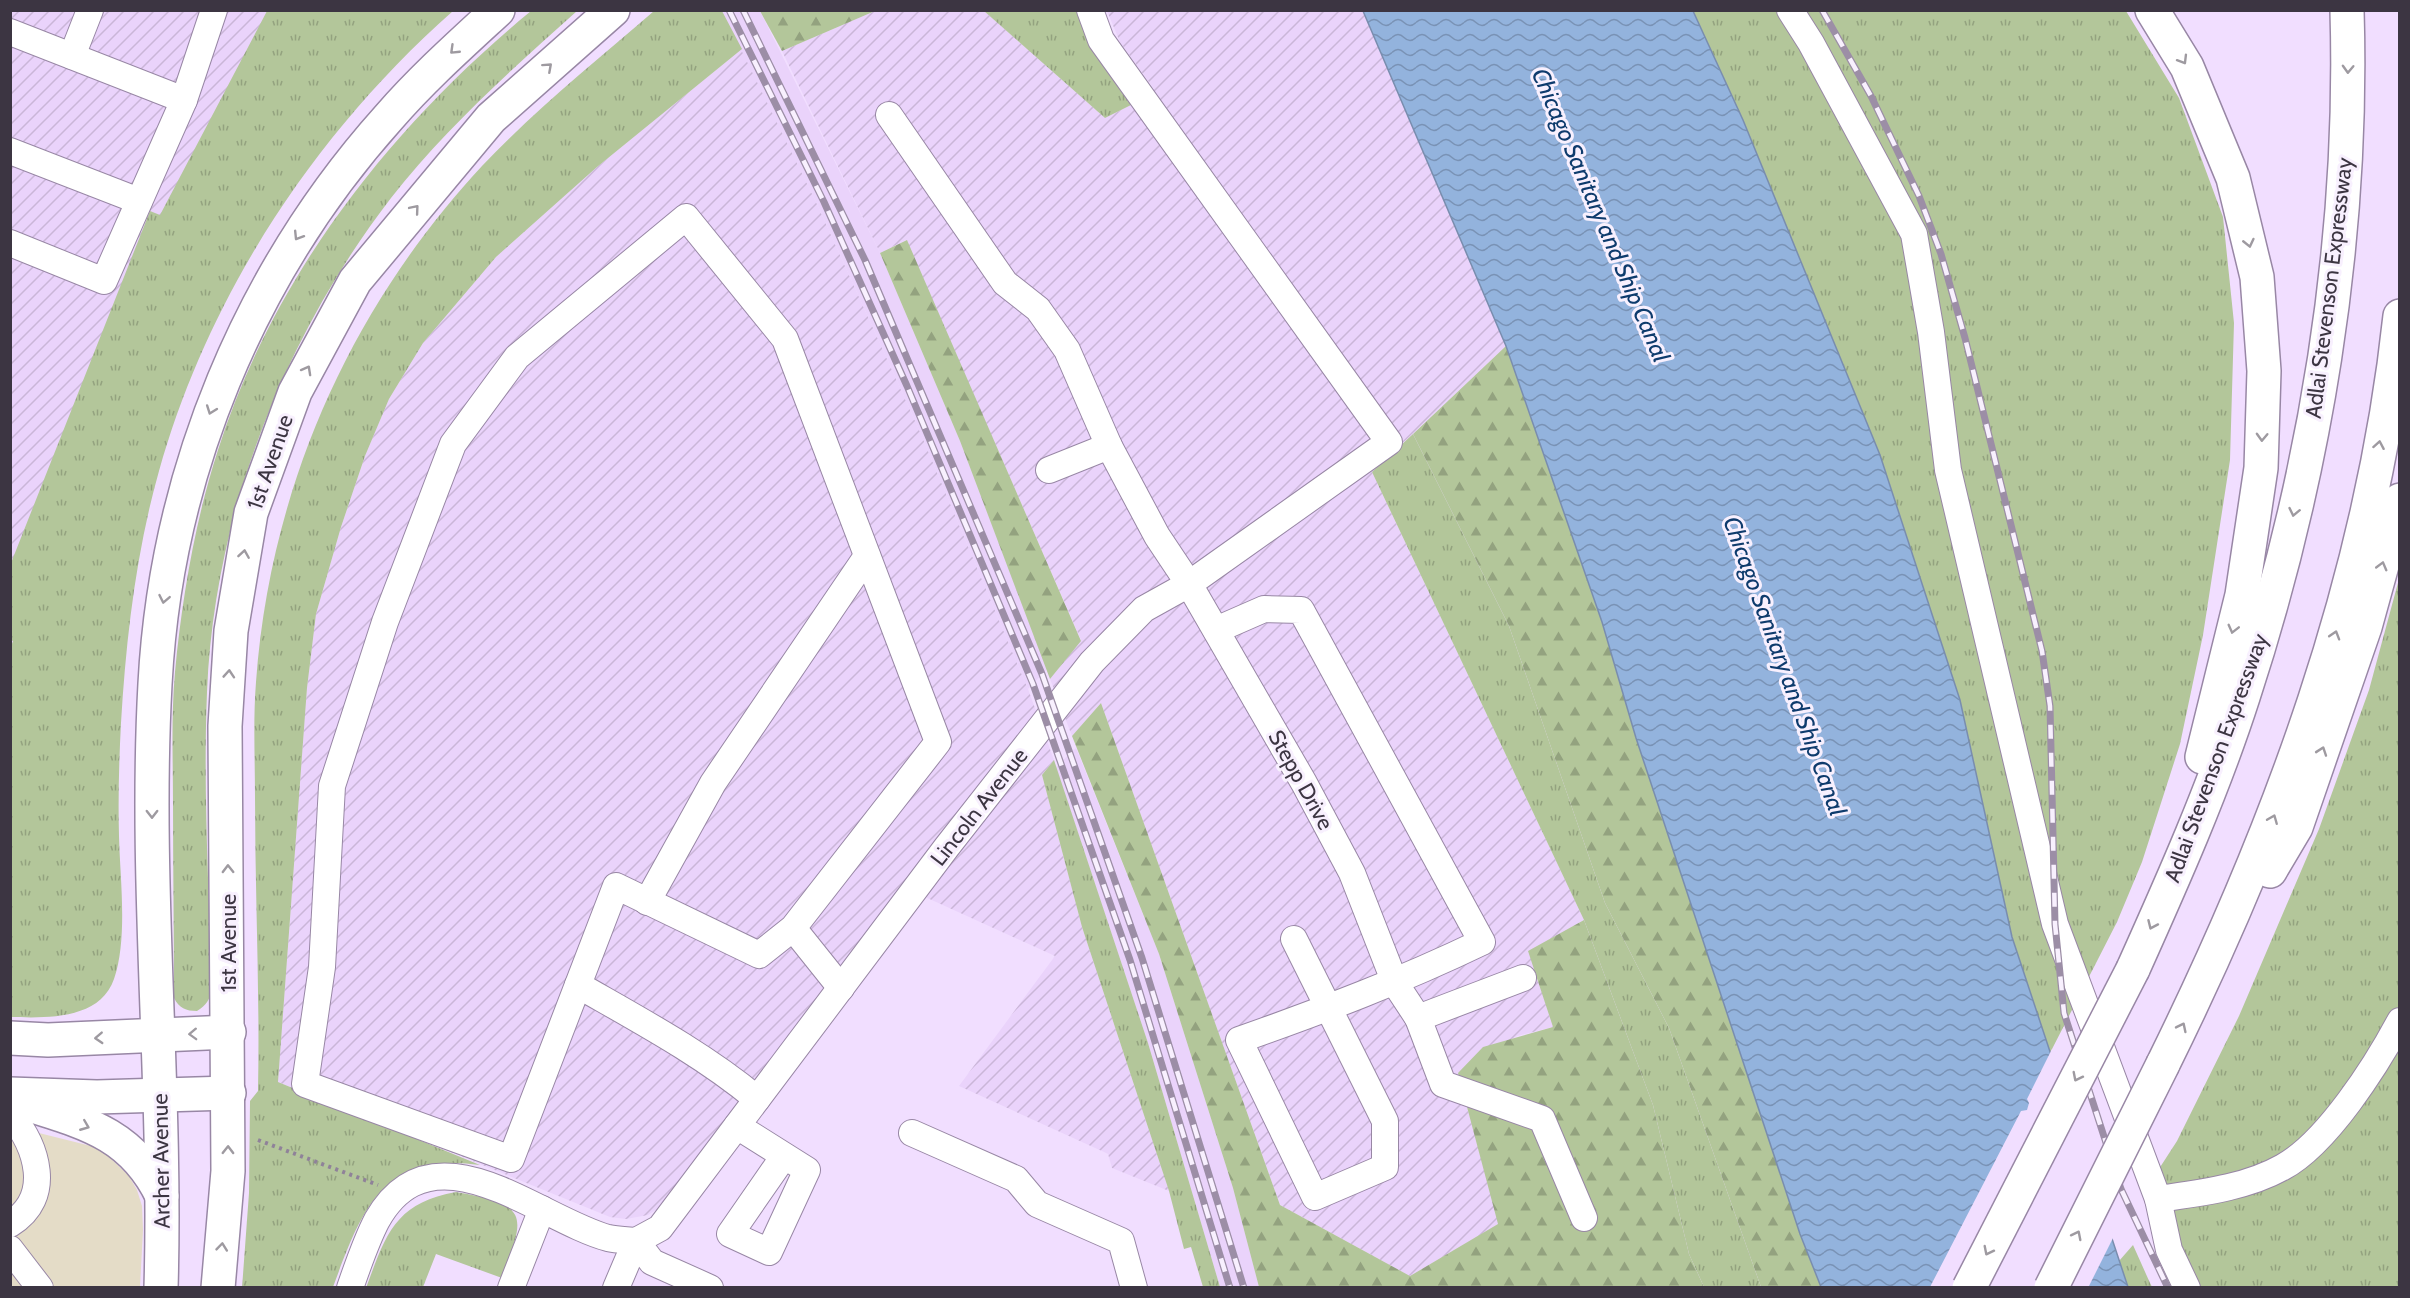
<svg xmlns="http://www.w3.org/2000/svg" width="2410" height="1298" viewBox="0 0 2410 1298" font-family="Cabin,sans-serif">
<defs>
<pattern id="industrial-furrows" width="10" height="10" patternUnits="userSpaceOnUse" patternTransform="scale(1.5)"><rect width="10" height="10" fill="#ead3fb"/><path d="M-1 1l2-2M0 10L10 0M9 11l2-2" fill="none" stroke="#cab6d8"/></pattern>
<pattern id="grass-tufts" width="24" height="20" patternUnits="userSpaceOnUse" patternTransform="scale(1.5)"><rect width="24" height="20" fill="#b3c69a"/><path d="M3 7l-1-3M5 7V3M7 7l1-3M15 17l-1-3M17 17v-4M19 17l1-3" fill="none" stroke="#93a27f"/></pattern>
<pattern id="forest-firs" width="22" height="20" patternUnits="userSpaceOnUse" patternTransform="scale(1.5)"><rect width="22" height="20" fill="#b3c69a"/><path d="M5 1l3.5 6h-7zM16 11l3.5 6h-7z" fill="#93a27f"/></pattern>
<pattern id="water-waves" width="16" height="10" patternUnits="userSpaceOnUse" patternTransform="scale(1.5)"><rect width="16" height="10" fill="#93b3dd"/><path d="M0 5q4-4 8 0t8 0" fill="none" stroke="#7992b5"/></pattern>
</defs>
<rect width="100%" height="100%" fill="#f1deff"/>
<!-- commercial -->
<path fill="#e4dcc7" d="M11 1126 91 1146 104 1152 129 1176 137 1190 142 1206 143 1230 140 1287 11 1288Z"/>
<!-- industrial -->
<g fill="url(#industrial-furrows)">
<path d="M11 11H321L208 199 11 1016Z"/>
<path d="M875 11H984L1105 118 1137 102 1154 89 1120 42 1107 11H1363L1506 346 1372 472 1584 920 1529 951 1553 1027 1517 1036 1458 1073 1499 1224 1410 1276 1280 1205 1101 703 1072 736 1050 679 1081 640 906 240 880 253 782 51Z"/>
<path d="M742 49 817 204 921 434 1028 689 1054 760 1042 775 1082 927 1169 1191 1112 1168 1108 1154 1104 1152 959 1086 1055 956 901 886 679 1187 662 1206 648 1215 626 1219 610 1217 278 1082 307 688 316 614 341 527 365 456 389 399 423 343 496 257 597 167Z"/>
</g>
<!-- built -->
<g fill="#ead3fb">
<path d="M722 11H760L880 253 960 441 1047 669 1028 689 921 434 817 204Z"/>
<path d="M1076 748 1159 954 1233 1188 1259 1287H1220L1148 1043 1056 767Z"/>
</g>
<!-- grass -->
<g fill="url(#grass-tufts)">
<path d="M267 11H453C316 132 209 293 159 471 136 552 126 639 121 723 119 761 118 799 119 836 120 879 128 938 114 979 100 1020 46 1018 11 1017L10 649 13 641 10 640 11 563 150 211 160 215Z"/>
<path d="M531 11H577C512 69 445 129 391 198 283 338 214 516 207 692 203 791 209 891 212 990 209 1000 207 1005 197 1011 186 1011 179 1008 174 998 174 933 173 869 173 804 173 761 171 716 175 672 182 598 195 521 218 450 273 276 391 126 531 11Z"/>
<path d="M654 11H722L742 49 597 167 496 257 423 343 389 399 365 456 341 527 316 614 307 688 278 1082 480 1165C383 1151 362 1209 333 1287L242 1288 249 1193 250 1101 258 1091C260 993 255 895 255 798 255 759 253 720 256 682 270 488 350 308 482 166 535 110 596 61 654 11Z"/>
<path d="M984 11H1079L1137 102 1105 118Z"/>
<path d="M1693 11H2126L2179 98 2223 217 2234 323 2230 460 2203 635 2180 744 2142 862 2117 922 2050 1053 2012 937 1960 700 1880 455 1743 120Z"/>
<path d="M1413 434 1509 626 1605 903 1669 1028 1761 1287H1704L1689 1254 1653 1105 1584 920 1372 472Z"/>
<path d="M2399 579V1287H2193L2144 1192 2177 1141 2239 1016 2319 829 2369 690Z"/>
<path d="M1054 760 1148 1043 1220 1287H1203L1191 1247 1184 1249 1169 1191 1082 927 1042 775Z"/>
<path d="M456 1192C531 1205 525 1215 502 1278L436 1254 423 1287 366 1288C386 1234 395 1203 456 1192Z"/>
<path d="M2133 1245 2150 1283 2152 1287H2128L2119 1261Z"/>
</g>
<!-- forest -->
<g fill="url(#forest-firs)">
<path d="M760 11H875L782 51Z"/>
<path d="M907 240 1081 641 1050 679 960 441 880 253Z"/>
<path d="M1506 346 1602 622 1636 738 1800 1234 1821 1287H1761L1669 1028 1605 903 1509 626 1413 434Z"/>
<path d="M1101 703 1280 1205 1410 1276 1498 1224 1458 1073 1483 1047 1553 1027 1528 951 1584 920 1653 1105 1689 1254 1704 1287H1259L1233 1188 1159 954 1072 736Z"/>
</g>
<!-- water -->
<path fill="url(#water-waves)" stroke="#798dae" stroke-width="1.5" d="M1363 11H1693L1743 120 1880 455 1960 700 2012 937 2128 1287H1821L1800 1234 1636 738 1602 622 1506 346Z"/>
<!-- pier -->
<path fill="#f1deff" d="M2052 1049 2114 1236 2088 1288 1930 1287 2021 1111 2027 1110 2029 1103 2027 1099Z"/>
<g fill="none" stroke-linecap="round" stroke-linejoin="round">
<defs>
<g id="minor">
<path d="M1790 10 1811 43 1914 234 1931 332 1948 470 2055 924 2158 1199 2169 1250 2187 1288"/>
<path d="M10 32 184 100"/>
<path d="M72 56 90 10"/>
<path d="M889 115 1005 283 1038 309 1067 350 1109 446 1157 536 1189 584 1304 783 1352 873 1395 983 1418 1018 1443 1084 1542 1119 1584 1218"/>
<path d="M10 151 139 201"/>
<path d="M10 243 104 281 184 100 214 10"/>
<path d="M1049 470 1109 446"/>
<path d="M1216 630 1264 609 1301 610 1482 942C1401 981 1324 1010 1239 1040L1315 1197 1385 1167V1121L1294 939"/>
<path d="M647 902 713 783 867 556"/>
<path d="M793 928 759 955 616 886 511 1159 305 1084 322 967 332 786 385 622 453 444 517 357 686 217 785 339 938 742 793 928 841 988"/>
<path d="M578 985C639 1020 703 1054 757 1099"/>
<path d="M1418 1018 1523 978"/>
<path d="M10 1114C37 1146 54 1197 10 1224"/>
<path d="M737 1126 807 1170 769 1252 730 1234 784 1156"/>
<path d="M912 1133 1016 1179 1037 1204 1121 1241 1134 1288"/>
<path d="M2158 1199C2199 1193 2246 1188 2283 1167 2327 1143 2376 1066 2400 1021"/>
<path d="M636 1241 660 1228 946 848 1092 662 1144 609 1189 584 1389 442 1101 40 1090 10"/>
<path d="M10 1249 40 1288"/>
<path d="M350 1288C358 1265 366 1241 377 1220 433 1121 538 1219 608 1238 617 1240 627 1240 636 1241L652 1262 710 1288"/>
<path d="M511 1288 542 1209"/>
<path d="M616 1288 636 1241"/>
</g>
<g id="major">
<path d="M10 1038 48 1040 229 1032"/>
<path d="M10 1094 97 1097 229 1093"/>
<path d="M26 1104C87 1123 133 1135 162 1196"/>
<path d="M161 1288C167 1086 144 885 155 684 166 475 249 273 389 117 422 79 460 45 498 10"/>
<path d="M218 1288 228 1171 225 726 231 631 251 513 295 392 355 281 491 118 613 10"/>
</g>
<g id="highway">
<path d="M2152 10 2187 67 2233 178 2257 277 2264 371 2261 468 2242 595 2202 757"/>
<path d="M2270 871 2296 827 2365 627 2400 500"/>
<path d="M2133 969C2173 880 2213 790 2243 697 2315 477 2354 242 2347 10"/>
<path d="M2163 1064C2279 829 2372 579 2400 316"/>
</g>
</defs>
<!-- minor casing -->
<use href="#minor" stroke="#9887a5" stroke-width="28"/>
<!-- major casing -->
<use href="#major" stroke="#9887a5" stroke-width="36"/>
<!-- highway casing -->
<use href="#highway" stroke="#9887a5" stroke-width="36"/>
<!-- path -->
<path stroke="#8f8299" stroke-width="4" stroke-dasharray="3 4.5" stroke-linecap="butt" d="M258 1140 378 1185"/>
<!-- minor -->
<use href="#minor" stroke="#fff" stroke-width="26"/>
<!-- major -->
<use href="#major" stroke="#fff" stroke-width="33"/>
<!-- highway -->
<use href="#highway" stroke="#fff" stroke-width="33"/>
<defs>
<g id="rail">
<path d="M729 10 824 202 907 386 1033 684 1130 960 1230 1288"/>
<path d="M743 10 865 260 1042 674 1142 958 1244 1288"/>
<path d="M1822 10 1871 96 1919 196 1941 254 1965 338 2042 651 2050 706 2055 924 2064 1013 2121 1189 2168 1288"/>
</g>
</defs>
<!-- rail casing -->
<use href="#rail" stroke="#9c8ea6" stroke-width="7"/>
<!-- rail -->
<use href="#rail" stroke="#f8f0fe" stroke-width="4.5" stroke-dasharray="14" stroke-linecap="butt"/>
<defs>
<g id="highway-bridge">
<path d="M1969 1288 2133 969"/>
<path d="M2051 1288 2163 1064"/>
</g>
</defs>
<!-- highway-bridge casing -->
<use href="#highway-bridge" stroke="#9887a5" stroke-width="36" stroke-linecap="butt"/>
<!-- highway-bridge -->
<use href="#highway-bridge" stroke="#fff" stroke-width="33"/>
</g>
<!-- one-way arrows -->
<defs><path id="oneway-chevron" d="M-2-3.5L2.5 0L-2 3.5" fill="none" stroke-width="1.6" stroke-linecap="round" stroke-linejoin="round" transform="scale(1.5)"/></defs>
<g stroke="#9e9aa0">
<use href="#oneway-chevron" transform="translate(454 50) rotate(136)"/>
<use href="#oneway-chevron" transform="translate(2183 60) rotate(59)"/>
<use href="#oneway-chevron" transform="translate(548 67) rotate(-42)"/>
<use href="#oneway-chevron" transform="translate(2348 69) rotate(92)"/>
<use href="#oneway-chevron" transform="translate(415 209) rotate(-50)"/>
<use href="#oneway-chevron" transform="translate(298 236) rotate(122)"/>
<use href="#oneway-chevron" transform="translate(2249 243) rotate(77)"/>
<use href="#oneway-chevron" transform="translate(307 370) rotate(-61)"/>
<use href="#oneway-chevron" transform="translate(211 410) rotate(110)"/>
<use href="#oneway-chevron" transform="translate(2262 437) rotate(92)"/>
<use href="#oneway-chevron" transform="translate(2379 445) rotate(-80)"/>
<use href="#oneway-chevron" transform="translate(2294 512) rotate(102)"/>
<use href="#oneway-chevron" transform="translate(244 554) rotate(-81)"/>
<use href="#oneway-chevron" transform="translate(2382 566) rotate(-75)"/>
<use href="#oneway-chevron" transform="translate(164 599) rotate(101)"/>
<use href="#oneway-chevron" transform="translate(2233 629) rotate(104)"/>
<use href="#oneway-chevron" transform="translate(2335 635) rotate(-73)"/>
<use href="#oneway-chevron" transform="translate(229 674) rotate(-86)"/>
<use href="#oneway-chevron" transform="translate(2322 751) rotate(-71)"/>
<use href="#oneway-chevron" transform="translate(152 814) rotate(90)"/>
<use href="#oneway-chevron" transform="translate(2273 819) rotate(-68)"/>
<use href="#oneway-chevron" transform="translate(228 869) rotate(-91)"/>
<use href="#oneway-chevron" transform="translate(2152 925) rotate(114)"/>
<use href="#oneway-chevron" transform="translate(2182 1027) rotate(-64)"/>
<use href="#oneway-chevron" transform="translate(193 1034) rotate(178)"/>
<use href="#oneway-chevron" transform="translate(99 1038) rotate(177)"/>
<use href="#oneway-chevron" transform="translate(2077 1077) rotate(117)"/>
<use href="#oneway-chevron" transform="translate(85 1126) rotate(22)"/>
<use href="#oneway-chevron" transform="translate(228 1150) rotate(-89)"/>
<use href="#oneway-chevron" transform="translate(2077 1235) rotate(-63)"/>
<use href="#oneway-chevron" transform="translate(222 1247) rotate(-84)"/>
<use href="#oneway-chevron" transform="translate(1988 1251) rotate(117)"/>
</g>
<g text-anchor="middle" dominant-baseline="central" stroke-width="6" stroke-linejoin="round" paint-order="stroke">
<!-- street labels -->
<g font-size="22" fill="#3c3542" stroke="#f8f0fe">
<text transform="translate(2329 288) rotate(-83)">Adlai Stevenson Expressway</text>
<text transform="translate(270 462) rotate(-71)">1st Avenue</text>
<text transform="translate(2216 758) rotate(-70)">Adlai Stevenson Expressway</text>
<text transform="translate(1301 780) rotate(61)">Stepp Drive</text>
<text transform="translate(979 807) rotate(-52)">Lincoln Avenue</text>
<text transform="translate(228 943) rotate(-90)">1st Avenue</text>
<text transform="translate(161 1161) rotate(-91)">Archer Avenue</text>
</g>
<!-- water labels -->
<g font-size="24" font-style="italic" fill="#0e3b6d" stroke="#f8f0fe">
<text transform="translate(1601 215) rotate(67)">Chicago Sanitary and Ship Canal</text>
<text transform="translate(1785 666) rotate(70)">Chicago Sanitary and Ship Canal</text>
</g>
</g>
<!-- border -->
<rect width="2410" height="1298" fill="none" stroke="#3c3542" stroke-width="24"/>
</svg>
